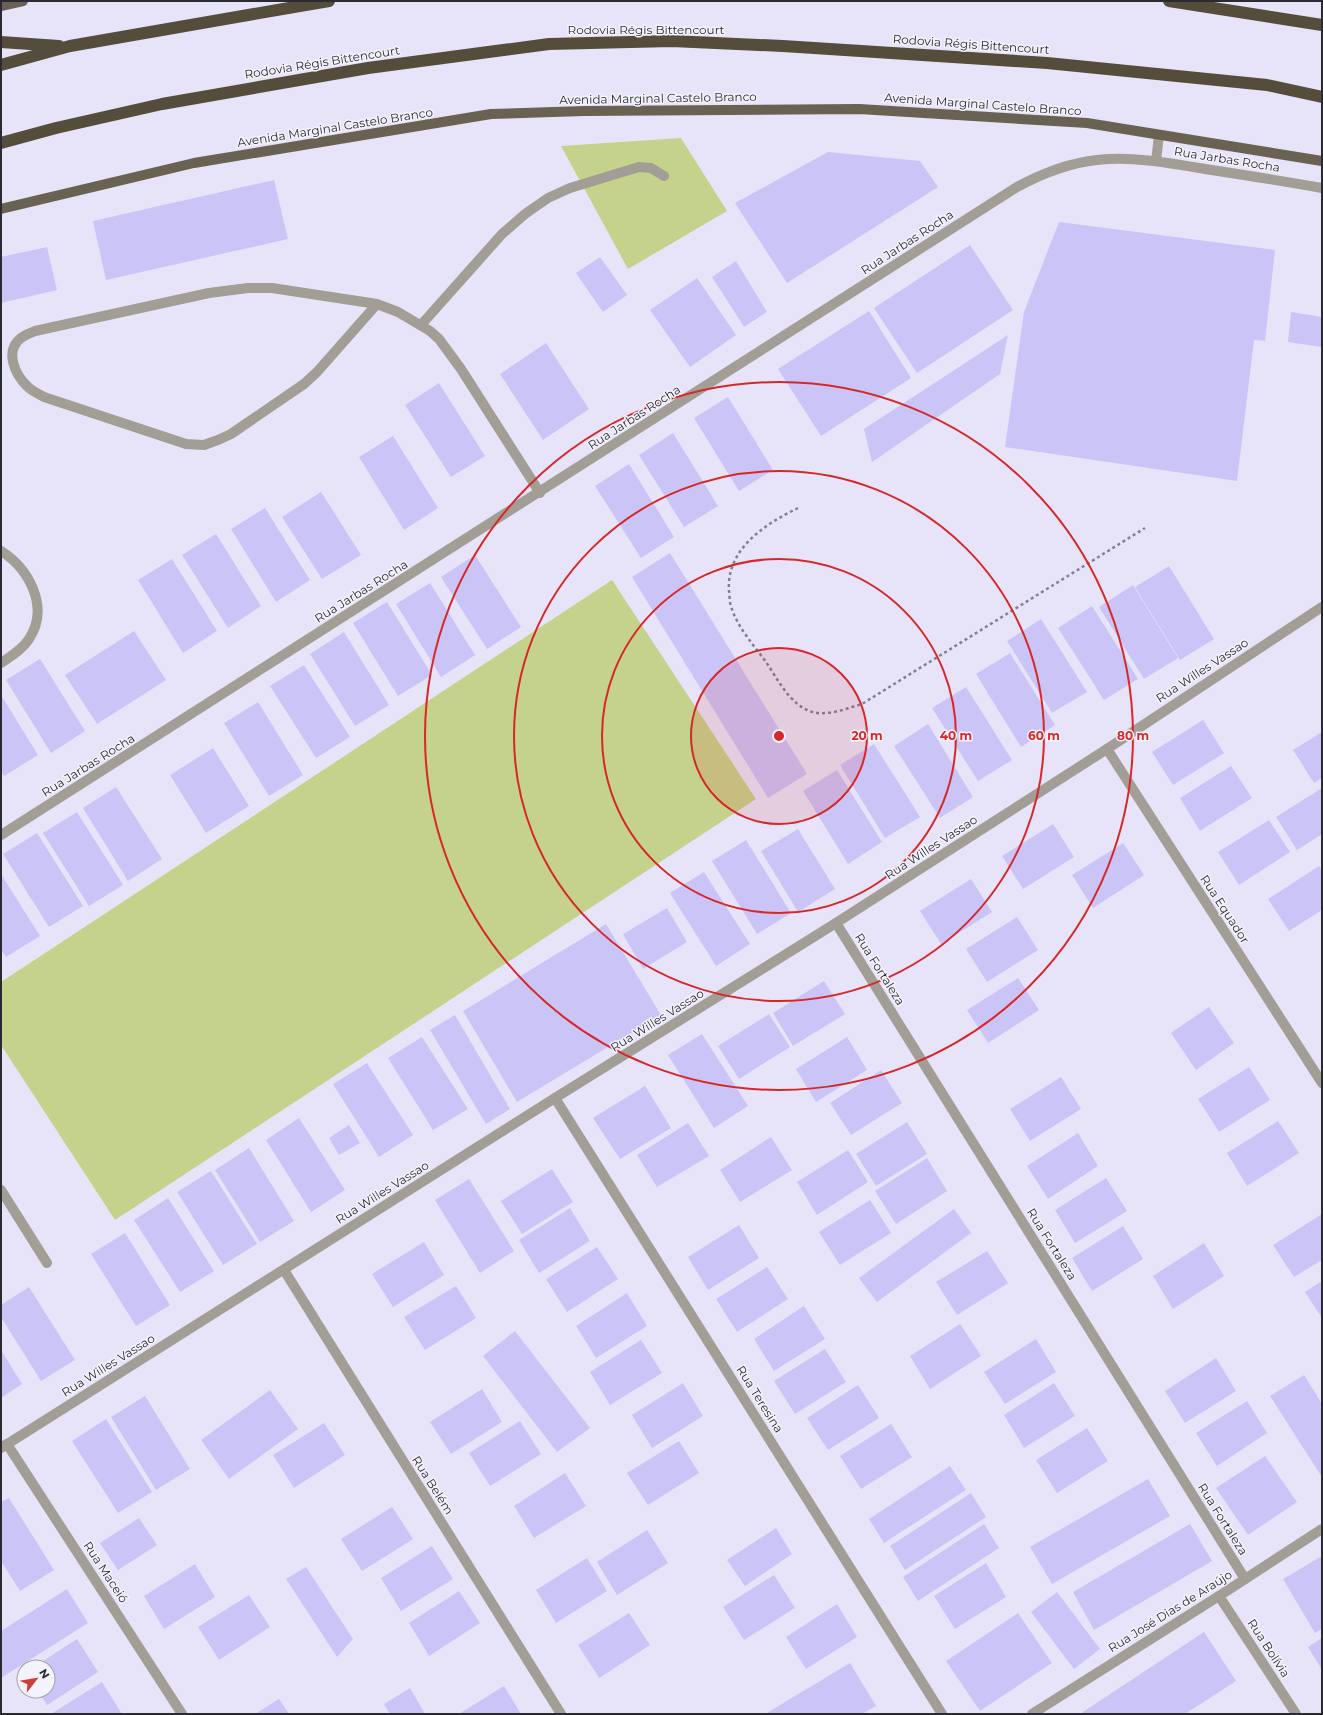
<svg xmlns="http://www.w3.org/2000/svg" width="1323" height="1715" viewBox="0 0 1323 1715" font-family="Montserrat,sans-serif">
<rect width="100%" height="100%" fill="#e7e4fa"/>
<!-- green -->
<g fill="#c5d28b">
<path d="M681 138 727 211 628 269 561 146Z"/>
<path d="M612 580 756 799 115 1220 1 1045V982Z"/>
</g>
<!-- building -->
<g fill="#cbc4f7">
<path d="M828 152 920 161 938 187 787 283 735 203Z"/>
<path d="M274 180 288 239 106 280 93 221Z"/>
<path d="M1059 222 1275 250 1265 341 1254 340 1237 481 1005 447 1024 312Z"/>
<path d="M970 245 1013 310 917 373 874 308Z"/>
<path d="M47 247 57 290 1 303V257Z"/>
<path d="M600 257 627 295 603 312 576 273Z"/>
<path d="M736 261 767 312 744 327 712 277Z"/>
<path d="M697 278 736 335 690 367 650 310Z"/>
<path d="M869 311 911 378 821 436 778 369Z"/>
<path d="M1291 312 1322 317V347L1288 342Z"/>
<path d="M1008 335 1000 374 872 462 864 429Z"/>
<path d="M546 343 589 409 543 440 500 374Z"/>
<path d="M439 383 485 456 451 477 405 405Z"/>
<path d="M728 397 773 470 739 491 694 418Z"/>
<path d="M673 433 718 506 684 527 639 455Z"/>
<path d="M393 436 438 508 404 530 359 457Z"/>
<path d="M629 464 674 537 641 558 595 486Z"/>
<path d="M321 492 361 555 322 579 282 517Z"/>
<path d="M265 508 310 580 276 602 231 529Z"/>
<path d="M216 534 261 606 228 628 182 555Z"/>
<path d="M670 553 807 774 768 798 632 577Z"/>
<path d="M475 555 521 627 487 649 441 577Z"/>
<path d="M172 559 217 631 183 653 138 580Z"/>
<path d="M1169 566 1214 639 1180 660 1135 587Z"/>
<path d="M430 583 475 655 441 677 396 604Z"/>
<path d="M1133 585 1178 658 1144 679 1099 607Z"/>
<path d="M387 602 432 675 398 696 353 623Z"/>
<path d="M1092 606 1138 679 1104 700 1058 628Z"/>
<path d="M1041 619 1087 692 1052 713 1007 641Z"/>
<path d="M134 631 166 680 97 724 65 675Z"/>
<path d="M344 632 389 705 355 726 310 654Z"/>
<path d="M1010 653 1055 725 1021 747 976 674Z"/>
<path d="M40 659 85 731 51 753 6 680Z"/>
<path d="M304 665 350 737 316 758 270 686Z"/>
<path d="M966 687 1012 760 978 781 932 708Z"/>
<path d="M1 695 38 755 4 776 1 771Z"/>
<path d="M258 702 303 775 269 796 224 723Z"/>
<path d="M1203 720 1224 753 1173 785 1152 752Z"/>
<path d="M928 724 973 797 940 818 894 746Z"/>
<path d="M1322 732V778L1314 783 1293 750Z"/>
<path d="M874 744 920 817 885 838 840 765Z"/>
<path d="M213 748 249 806 206 833 170 775Z"/>
<path d="M1231 766 1252 798 1200 831 1180 798Z"/>
<path d="M837 770 882 842 848 864 803 791Z"/>
<path d="M116 787 162 859 128 881 83 808Z"/>
<path d="M1322 788V834L1297 850 1276 817Z"/>
<path d="M77 812 123 885 89 906 43 833Z"/>
<path d="M1269 820 1290 852 1239 885 1218 852Z"/>
<path d="M1053 824 1074 857 1023 889 1002 856Z"/>
<path d="M798 829 835 889 798 912 761 851Z"/>
<path d="M37 833 83 906 49 927 3 854Z"/>
<path d="M746 840 791 913 757 934 712 861Z"/>
<path d="M1123 843 1144 875 1093 908 1072 875Z"/>
<path d="M1319 866 1322 871V910L1289 931 1268 899Z"/>
<path d="M704 872 750 944 716 966 670 893Z"/>
<path d="M1 874 40 936 6 957 1 950Z"/>
<path d="M971 879 992 912 941 944 920 911Z"/>
<path d="M667 908 687 942 643 969 623 934Z"/>
<path d="M1017 917 1038 950 987 982 966 949Z"/>
<path d="M606 924 661 1015 517 1102 463 1011Z"/>
<path d="M1018 978 1039 1010 988 1043 967 1010Z"/>
<path d="M824 981 845 1014 793 1046 773 1013Z"/>
<path d="M1209 1007 1234 1043 1196 1070 1171 1033Z"/>
<path d="M769 1014 790 1047 739 1079 718 1046Z"/>
<path d="M455 1015 510 1109 486 1124 430 1030Z"/>
<path d="M702 1034 748 1106 714 1128 668 1055Z"/>
<path d="M422 1037 468 1109 433 1130 388 1058Z"/>
<path d="M847 1037 867 1070 816 1102 796 1069Z"/>
<path d="M367 1063 413 1135 379 1157 333 1084Z"/>
<path d="M1249 1067 1270 1100 1219 1132 1198 1099Z"/>
<path d="M881 1070 902 1103 851 1135 830 1103Z"/>
<path d="M1061 1077 1081 1109 1030 1141 1010 1109Z"/>
<path d="M645 1086 671 1128 620 1159 593 1118Z"/>
<path d="M299 1118 345 1190 311 1212 266 1140Z"/>
<path d="M1278 1121 1299 1153 1247 1186 1227 1153Z"/>
<path d="M907 1122 927 1154 876 1186 856 1154Z"/>
<path d="M688 1123 709 1156 657 1187 637 1155Z"/>
<path d="M349 1125 360 1143 339 1155 329 1138Z"/>
<path d="M1078 1133 1098 1166 1048 1199 1027 1166Z"/>
<path d="M771 1137 792 1170 740 1202 720 1170Z"/>
<path d="M249 1148 294 1221 260 1242 215 1170Z"/>
<path d="M848 1150 868 1182 817 1215 797 1182Z"/>
<path d="M927 1158 947 1191 896 1224 875 1191Z"/>
<path d="M552 1169 573 1202 522 1234 501 1201Z"/>
<path d="M211 1171 257 1244 223 1265 177 1192Z"/>
<path d="M1106 1178 1127 1211 1075 1243 1055 1210Z"/>
<path d="M469 1179 514 1251 480 1273 435 1200Z"/>
<path d="M168 1198 214 1271 180 1292 134 1220Z"/>
<path d="M870 1200 891 1233 840 1265 819 1232Z"/>
<path d="M570 1208 590 1241 539 1273 519 1240Z"/>
<path d="M954 1209 971 1233 877 1302 859 1278Z"/>
<path d="M1322 1214V1260L1294 1277 1273 1245Z"/>
<path d="M739 1225 759 1258 708 1290 688 1257Z"/>
<path d="M1123 1226 1143 1259 1092 1291 1072 1258Z"/>
<path d="M125 1233 170 1305 136 1326 91 1254Z"/>
<path d="M424 1242 444 1275 393 1307 372 1274Z"/>
<path d="M1204 1243 1224 1276 1173 1309 1153 1276Z"/>
<path d="M597 1247 618 1279 567 1312 546 1279Z"/>
<path d="M987 1251 1008 1283 957 1315 936 1282Z"/>
<path d="M767 1267 788 1299 737 1332 716 1299Z"/>
<path d="M1322 1281V1318L1305 1292Z"/>
<path d="M456 1286 476 1318 425 1350 404 1317Z"/>
<path d="M29 1287 75 1360 41 1381 1 1317V1305Z"/>
<path d="M627 1293 647 1326 596 1358 576 1326Z"/>
<path d="M804 1306 825 1339 774 1371 754 1339Z"/>
<path d="M960 1324 981 1356 930 1389 910 1356Z"/>
<path d="M515 1331 590 1428 557 1452 483 1356Z"/>
<path d="M1036 1339 1056 1372 1005 1404 984 1372Z"/>
<path d="M641 1340 662 1373 610 1405 590 1372Z"/>
<path d="M825 1349 846 1382 795 1414 774 1381Z"/>
<path d="M1 1350 22 1384 1 1398Z"/>
<path d="M1216 1358 1236 1391 1185 1423 1165 1391Z"/>
<path d="M1304 1375 1322 1404V1477L1270 1396Z"/>
<path d="M683 1383 703 1416 652 1448 632 1415Z"/>
<path d="M1054 1383 1075 1416 1024 1448 1004 1415Z"/>
<path d="M858 1385 879 1418 828 1450 807 1418Z"/>
<path d="M482 1389 502 1422 451 1454 430 1422Z"/>
<path d="M270 1390 298 1429 229 1479 201 1440Z"/>
<path d="M145 1396 190 1469 156 1490 111 1417Z"/>
<path d="M1247 1401 1267 1433 1217 1466 1196 1433Z"/>
<path d="M106 1419 152 1492 118 1513 72 1441Z"/>
<path d="M520 1421 541 1454 490 1486 469 1453Z"/>
<path d="M324 1423 345 1455 294 1488 273 1455Z"/>
<path d="M891 1424 912 1457 861 1489 840 1456Z"/>
<path d="M1087 1428 1108 1461 1057 1493 1036 1460Z"/>
<path d="M679 1441 699 1473 648 1505 627 1473Z"/>
<path d="M1265 1456 1297 1502 1248 1535 1216 1488Z"/>
<path d="M950 1466 966 1490 884 1543 869 1519Z"/>
<path d="M565 1473 586 1506 534 1538 514 1506Z"/>
<path d="M1148 1479 1170 1516 1052 1584 1030 1547Z"/>
<path d="M971 1493 986 1517 905 1570 890 1546Z"/>
<path d="M9 1498 54 1570 20 1591 1 1561V1502Z"/>
<path d="M392 1507 413 1539 362 1571 341 1539Z"/>
<path d="M139 1518 157 1545 118 1570 100 1543Z"/>
<path d="M984 1524 999 1548 918 1601 903 1577Z"/>
<path d="M1190 1524 1212 1561 1094 1630 1073 1592Z"/>
<path d="M776 1528 792 1554 745 1586 727 1560Z"/>
<path d="M647 1530 668 1563 617 1595 597 1562Z"/>
<path d="M432 1546 453 1579 401 1611 381 1578Z"/>
<path d="M1322 1556V1629L1315 1633 1283 1579Z"/>
<path d="M587 1558 607 1591 556 1623 536 1590Z"/>
<path d="M986 1563 1006 1597 955 1629 934 1596Z"/>
<path d="M195 1564 215 1597 164 1629 144 1596Z"/>
<path d="M306 1567 353 1639 337 1657 286 1579Z"/>
<path d="M774 1575 795 1608 744 1640 723 1607Z"/>
<path d="M67 1589 88 1623 1 1678V1631Z"/>
<path d="M459 1591 480 1623 429 1656 409 1623Z"/>
<path d="M1057 1592 1100 1649 1074 1669 1031 1612Z"/>
<path d="M249 1595 270 1627 219 1660 198 1627Z"/>
<path d="M837 1604 857 1637 806 1669 786 1637Z"/>
<path d="M629 1613 650 1645 599 1678 578 1645Z"/>
<path d="M1018 1613 1052 1663 980 1711 946 1661Z"/>
<path d="M1204 1632 1236 1681 1185 1714H1080Z"/>
<path d="M1322 1638V1670L1308 1647Z"/>
<path d="M77 1639 98 1672 47 1705 38 1691H48V1667H34Z"/>
<path d="M850 1663 876 1706 862 1714H765Z"/>
<path d="M102 1682 122 1714H51Z"/>
<path d="M504 1686 521 1714H459Z"/>
<path d="M410 1688 425 1714H390L384 1704Z"/>
<path d="M279 1699 289 1714H255Z"/>
</g>
<g fill="none" stroke-linecap="round" stroke-linejoin="round">
<!-- path -->
<path stroke="#82808e" stroke-width="2.5" stroke-dasharray="3 3" stroke-linecap="butt" d="M798 508C765 524 726 549 729 591 730 595 729 601 731 606 737 627 753 644 766 662 777 678 788 701 807 710 824 718 845 709 862 704L1145 528"/>
<!-- minor -->
<g stroke="#a29e96" stroke-width="10">
<path d="M1156 161 1159 135"/>
<path d="M377 304 317 372 304 384 231 434 218 440 204 445 186 444 44 397C39 394 32 391 28 387 15 375 4 351 21 338 25 335 31 333 35 331L209 293 248 288H272L377 304 398 312 430 331 439 339 461 369 540 493"/>
<path d="M421 325 502 234 525 214 548 198 570 188 639 167 651 168 664 176"/>
<path d="M1 551C29 569 50 607 29 639 22 650 11 656 1 663"/>
<path d="M1107 749 1322 1083"/>
<path d="M1 835 1017 187C1043 173 1068 163 1097 160 1133 156 1170 163 1205 169 1244 175 1283 181 1322 188"/>
<path d="M836 923 1245 1579"/>
<path d="M555 1098 942 1714"/>
<path d="M1 1190 47 1263"/>
<path d="M284 1270 561 1714"/>
<path d="M7 1444 182 1714"/>
<path d="M1 1448 555 1098 836 923 1107 749 1322 607"/>
<path d="M1219 1596 1296 1714"/>
<path d="M1032 1714 1219 1596 1322 1529"/>
</g>
<!-- major -->
<g stroke="#696253" stroke-width="10">
<path d="M1 6 23 1"/>
<path d="M1 209 194 163 491 114 584 111 859 109 1087 123 1322 161"/>
</g>
<!-- highway -->
<g stroke="#554d3c" stroke-width="12">
<path d="M1169 1 1322 25"/>
<path d="M1 42 59 46"/>
<path d="M1 65 70 46 329 1"/>
<path d="M1 143 56 128 162 104 368 68 549 44 672 41 783 46 1047 63 1267 85 1322 97"/>
</g>
</g>
<!-- distance rings -->
<circle cx="779" cy="736" r="88" fill="#d62828" fill-opacity=".12"/>
<g fill="none" stroke="#d62828" stroke-width="2">
<circle cx="779" cy="736" r="88"/>
<circle cx="779" cy="736" r="177"/>
<circle cx="779" cy="736" r="265"/>
<circle cx="779" cy="736" r="354"/>
</g>
<g text-anchor="middle" dominant-baseline="central" stroke-width="3" stroke-linejoin="round" paint-order="stroke">
<!-- street labels -->
<g font-size="12" fill="#2b2a32" stroke="#f4f3fc">
<text x="646" y="29">Rodovia Régis Bittencourt</text>
<text transform="translate(971 44) rotate(4)">Rodovia Régis Bittencourt</text>
<text transform="translate(322 62) rotate(-9)">Rodovia Régis Bittencourt</text>
<text transform="translate(658 98) rotate(-1)">Avenida Marginal Castelo Branco</text>
<text transform="translate(983 104) rotate(4)">Avenida Marginal Castelo Branco</text>
<text transform="translate(335 127) rotate(-9)">Avenida Marginal Castelo Branco</text>
<text transform="translate(1227 159) rotate(9)">Rua Jarbas Rocha</text>
<text transform="translate(907 242) rotate(-33)">Rua Jarbas Rocha</text>
<text transform="translate(634 417) rotate(-33)">Rua Jarbas Rocha</text>
<text transform="translate(361 591) rotate(-32)">Rua Jarbas Rocha</text>
<text transform="translate(1202 670) rotate(-33)">Rua Willes Vassao</text>
<text transform="translate(88 765) rotate(-32)">Rua Jarbas Rocha</text>
<text transform="translate(931 847) rotate(-33)">Rua Willes Vassao</text>
<text transform="translate(1225 909) rotate(57)">Rua Equador</text>
<text transform="translate(880 969) rotate(58)">Rua Fortaleza</text>
<text transform="translate(657 1020) rotate(-32)">Rua Willes Vassao</text>
<text transform="translate(382 1192) rotate(-32)">Rua Willes Vassao</text>
<text transform="translate(1052 1244) rotate(58)">Rua Fortaleza</text>
<text transform="translate(108 1365) rotate(-32)">Rua Willes Vassao</text>
<text transform="translate(760 1399) rotate(58)">Rua Teresina</text>
<text transform="translate(433 1485) rotate(58)">Rua Belém</text>
<text transform="translate(1223 1519) rotate(58)">Rua Fortaleza</text>
<text transform="translate(106 1572) rotate(57)">Rua Maceió</text>
<text transform="translate(1170 1611) rotate(-32)">Rua José Dias de Araújo</text>
<text transform="translate(1269 1648) rotate(57)">Rua Bolívia</text>
</g>
</g>
<circle cx="779" cy="736" r="6" fill="#d62828" stroke="#f4f3fc" stroke-width="2"/>
<g font-size="12" text-anchor="middle" font-weight="bold" fill="#d62828" stroke="#f4f3fc" stroke-width="3" stroke-linejoin="round" paint-order="stroke">
<text x="867" y="740">20 m</text>
<text x="956" y="740">40 m</text>
<text x="1044" y="740">60 m</text>
<text x="1133" y="740">80 m</text>
</g>
<!-- border -->
<rect width="1323" height="1715" fill="none" stroke="#2b2a32" stroke-width="4"/>
<!-- north arrow -->
<g transform="translate(36 1679) rotate(59)"><circle r="19" fill="#f4f3fc" stroke="#a4a3ab"/>
<path d="M0-3L7 15L0 10L-7 15Z" fill="#cd3e39"/>
<text y="-6" font-size="11" font-weight="bold" text-anchor="middle" fill="#2b2a32">N</text>
</g>
</svg>
